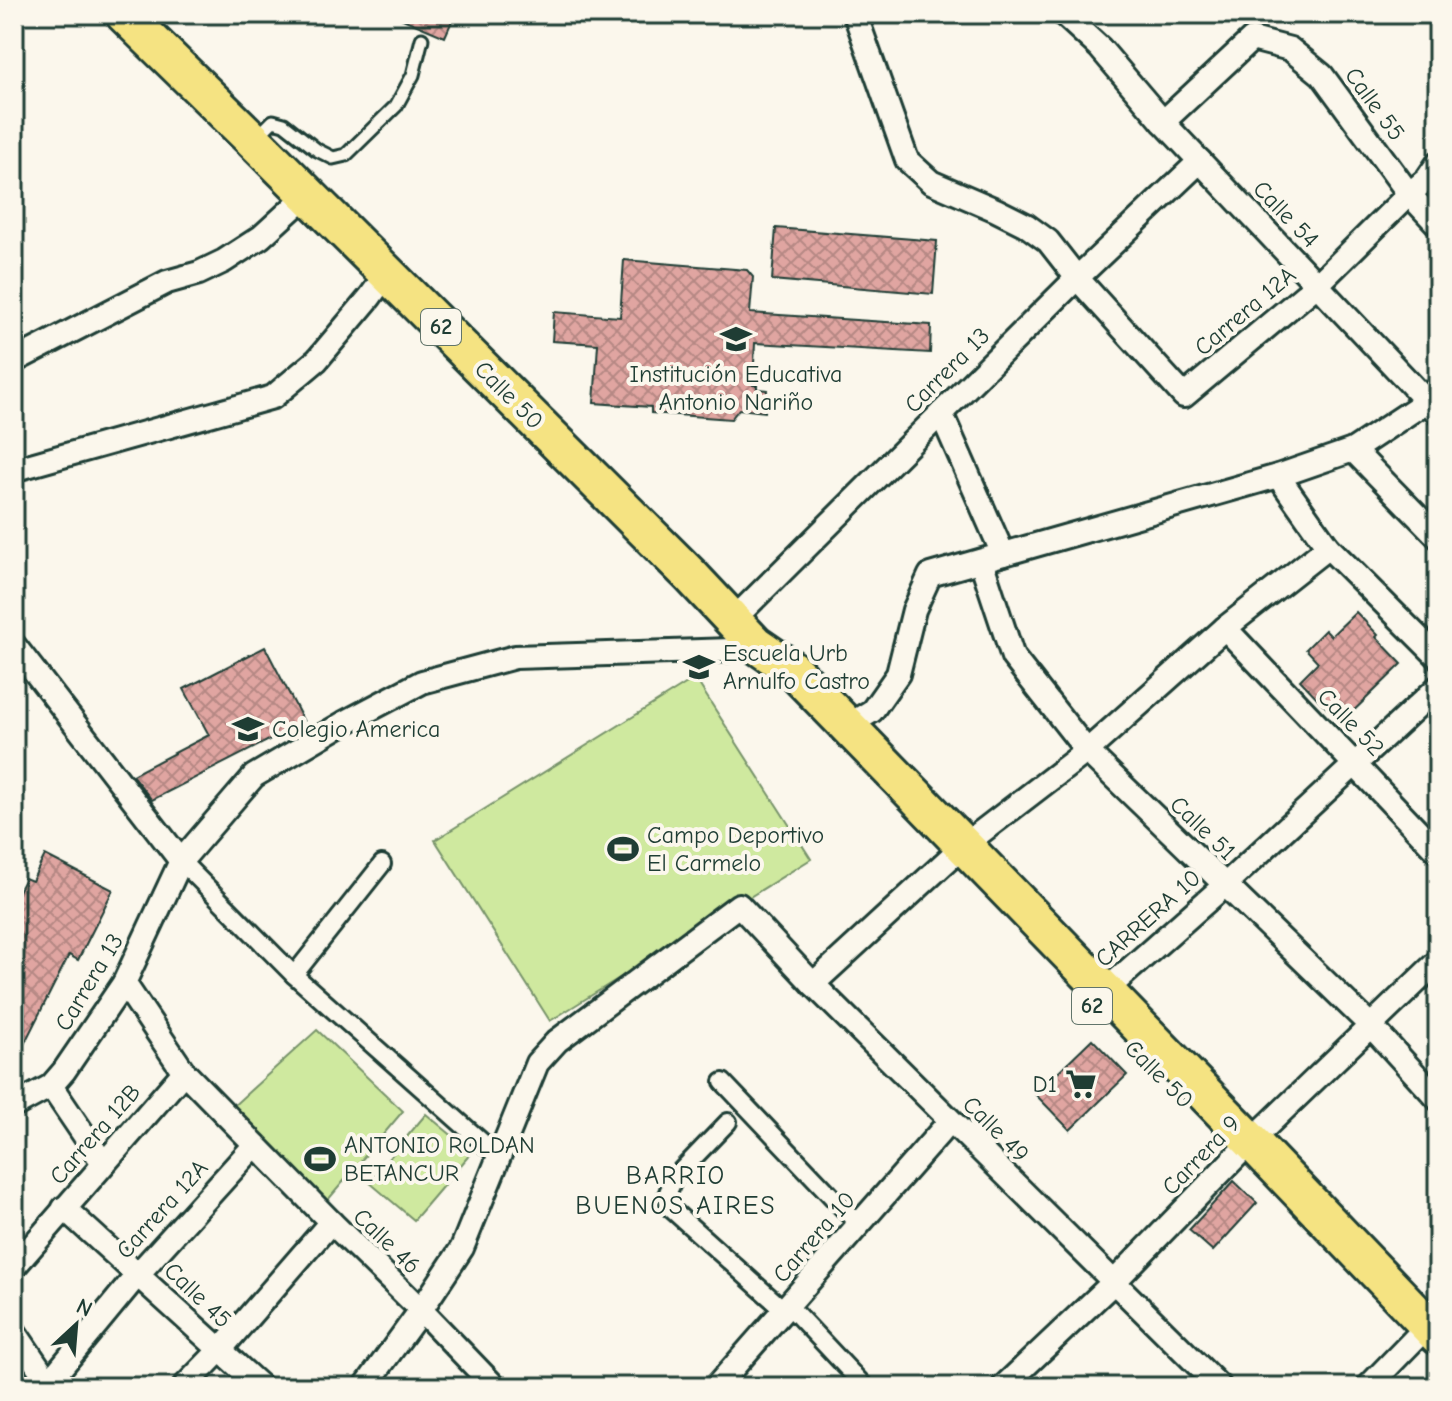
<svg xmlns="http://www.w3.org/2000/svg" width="1452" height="1401" viewBox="0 0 1452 1401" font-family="'Comic Neue',sans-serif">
<defs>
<pattern id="building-cross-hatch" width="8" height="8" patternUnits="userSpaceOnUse" patternTransform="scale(2)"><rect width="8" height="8" fill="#e0a5a1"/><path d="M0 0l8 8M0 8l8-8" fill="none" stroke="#b58884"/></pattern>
</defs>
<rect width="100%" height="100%" fill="#fbf7ec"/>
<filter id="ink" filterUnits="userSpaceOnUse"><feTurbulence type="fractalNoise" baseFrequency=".0125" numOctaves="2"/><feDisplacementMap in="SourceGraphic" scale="16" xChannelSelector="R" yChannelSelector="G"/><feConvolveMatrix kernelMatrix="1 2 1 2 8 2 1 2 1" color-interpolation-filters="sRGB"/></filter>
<g filter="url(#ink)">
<!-- green -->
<g fill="#cfe99f" stroke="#77936a" stroke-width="2">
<path d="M695 678 811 859 550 1021 435 840Z"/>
<path d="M317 1030 403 1111 322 1207 230 1109Z"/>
<path d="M426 1114 472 1152 414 1220 369 1182Z"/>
</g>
<!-- building -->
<g fill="url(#building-cross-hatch)" stroke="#1f3d34" stroke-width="2">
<path d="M391 14H455L445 37Z"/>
<path d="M776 228 937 241 933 294 772 280Z"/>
<path d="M624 260 747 270 753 277 750 313 931 325 930 353 755 343 753 385H757V389L767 390 765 412 739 409 731 419 651 413V407L594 403 598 344 552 341 554 312 620 317Z"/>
<path d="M1356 612 1378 635 1376 637 1402 664 1341 723 1300 680 1318 662 1306 649 1325 630 1331 636Z"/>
<path d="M265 647 304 722 152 800 132 775 209 735 184 689Z"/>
<path d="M45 855 113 890 78 960 69 955 14 1064V899L25 878 32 881Z"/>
<path d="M1092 1039 1127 1075 1070 1130 1035 1094Z"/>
<path d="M1234 1181 1257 1203 1213 1251 1189 1230Z"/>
</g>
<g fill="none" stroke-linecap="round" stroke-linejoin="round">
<defs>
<path id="service" d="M258 136 273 121 284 124 317 150 333 158 346 155 396 106 413 75 422 39"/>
<g id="pedestrian">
<path d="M181 861 294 975 500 1158"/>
<path d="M294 975 382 864"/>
<path d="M723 1082 859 1225"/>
<path d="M728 1122 674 1178 667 1195 669 1207 784 1310"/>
<path d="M788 1305 865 1387"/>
</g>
<g id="minor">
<path d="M855 14 907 160 931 182 996 210 1026 225 1048 241 1077 278 1184 396 1318 284 1409 194 1427 179 1438 163"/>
<path d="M1063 14 1100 48 1163 122 1438 413"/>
<path d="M1163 122 1252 39 1290 49 1322 75 1409 194 1438 225"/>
<path d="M14 361 167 282 199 273 224 261 261 237 308 194"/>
<path d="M941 413 1003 554"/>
<path d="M1353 450 1438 537"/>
<path d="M14 472 20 468 273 397 317 360 370 297 387 273"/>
<path d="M1278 476 1328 547 1438 657"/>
<path d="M981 561 1013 657 1087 751 1371 1026 1438 1099"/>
<path d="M733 620 1077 278 1200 161"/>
<path d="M1225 628 1438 852"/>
<path d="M14 645 181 861"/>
<path d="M847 726 872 711 898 674 914 610 930 575 1278 476 1353 450 1427 401 1438 388"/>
<path d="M124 983 184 1072 331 1222 421 1310 495 1387"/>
<path d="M813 984 963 846 1087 751 1225 628 1328 547"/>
<path d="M1105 991 1225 885 1438 687"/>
<path d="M51 1086 103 1163"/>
<path d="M14 1106 51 1086 64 1071 124 983 181 861 254 776 344 723 422 682 515 657 732 650 755 644"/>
<path d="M64 1208 261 1387"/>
<path d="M14 1267 184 1072"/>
<path d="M14 1331 52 1387"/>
<path d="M49 1382 138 1274 255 1145"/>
<path d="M184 1387 219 1351 331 1222"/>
<path d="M365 1387 421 1310 462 1248 537 1063 557 1041 739 905 813 984 1220 1387"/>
<path d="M716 1387 950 1121"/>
<path d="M1003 1387 1114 1282 1251 1141 1438 961"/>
<path d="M1368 1387 1434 1319"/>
</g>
<path id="primary" d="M124 14 253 140 691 576 755 644 793 670 1251 1141 1438 1336"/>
</defs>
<!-- service casing -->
<use href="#service" stroke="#1f3d34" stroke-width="17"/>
<!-- pedestrian casing -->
<use href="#pedestrian" stroke="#1f3d34" stroke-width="22"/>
<!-- minor casing -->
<use href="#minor" stroke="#1f3d34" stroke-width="28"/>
<!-- primary casing -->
<use href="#primary" stroke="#1f3d34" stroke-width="42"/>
<!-- service -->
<use href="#service" stroke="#fbf7ec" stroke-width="11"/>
<!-- pedestrian -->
<use href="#pedestrian" stroke="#fbf7ec" stroke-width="16"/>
<!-- minor -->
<use href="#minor" stroke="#fbf7ec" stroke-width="22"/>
<!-- primary -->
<use href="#primary" stroke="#f5e382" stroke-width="36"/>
</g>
</g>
<!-- icons -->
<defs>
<symbol id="school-bare" viewBox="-9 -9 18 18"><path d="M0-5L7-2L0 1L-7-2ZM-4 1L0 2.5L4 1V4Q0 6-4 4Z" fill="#1f3d34" stroke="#fbf7ec" stroke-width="2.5" paint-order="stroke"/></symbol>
<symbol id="stadium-bare" viewBox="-9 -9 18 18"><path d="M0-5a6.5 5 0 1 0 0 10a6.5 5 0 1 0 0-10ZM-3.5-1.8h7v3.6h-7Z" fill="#1f3d34" stroke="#fbf7ec" stroke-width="2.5" paint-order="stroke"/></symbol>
<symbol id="supermarket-bare" viewBox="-9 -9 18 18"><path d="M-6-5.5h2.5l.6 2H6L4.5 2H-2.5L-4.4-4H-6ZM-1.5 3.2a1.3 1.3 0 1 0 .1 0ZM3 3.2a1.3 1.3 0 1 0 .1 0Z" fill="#1f3d34" stroke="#fbf7ec" stroke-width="2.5" paint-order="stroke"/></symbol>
</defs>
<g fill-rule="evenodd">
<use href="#school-bare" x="714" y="317" width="44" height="44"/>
<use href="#school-bare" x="677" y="645" width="44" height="44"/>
<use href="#school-bare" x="226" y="707" width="44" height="44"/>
<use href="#stadium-bare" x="601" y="827" width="44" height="44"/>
<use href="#supermarket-bare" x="1059" y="1062" width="44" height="44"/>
<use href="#stadium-bare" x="298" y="1137" width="44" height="44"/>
</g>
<g text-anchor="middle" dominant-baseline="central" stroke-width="8" stroke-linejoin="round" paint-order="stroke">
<!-- shield labels -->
<g fill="#fbf7ec" stroke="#61756b" stroke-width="2">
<rect x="421" y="309" width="40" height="36" rx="6"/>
<rect x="1072" y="988" width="40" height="36" rx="6"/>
</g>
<g font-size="22" font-weight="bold" fill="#1f3d34">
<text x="441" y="327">62</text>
<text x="1092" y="1006">62</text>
</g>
<!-- street labels -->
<g font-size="24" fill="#1f3d34" stroke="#fbf7ec">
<text transform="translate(1375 104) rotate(54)">Calle 55</text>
<text transform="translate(1286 214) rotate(46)">Calle 54</text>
<text transform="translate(1245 311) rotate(-40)">Carrera 12A</text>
<text transform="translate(947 370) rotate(-45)">Carrera 13</text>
<text transform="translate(509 395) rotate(45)">Calle 50</text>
<text transform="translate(1351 722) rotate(46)">Calle 52</text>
<text transform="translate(1203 828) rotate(44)">Calle 51</text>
<text transform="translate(1148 918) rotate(-42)">CARRERA 10</text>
<text transform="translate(89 982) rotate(-59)">Carrera 13</text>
<text transform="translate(1159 1074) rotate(45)">Calle 50</text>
<text transform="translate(996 1129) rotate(45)">Calle 49</text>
<text transform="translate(95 1134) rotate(-49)">Carrera 12B</text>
<text transform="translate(1201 1155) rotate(-46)">Carrera 9</text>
<text transform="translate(162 1209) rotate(-48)">Carrera 12A</text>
<text transform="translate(814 1237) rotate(-49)">Carrera 10</text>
<text transform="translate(387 1241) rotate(44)">Calle 46</text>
<text transform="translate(198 1295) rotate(44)">Calle 45</text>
</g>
<!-- poi labels -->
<g font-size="24" fill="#1f3d34" stroke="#fbf7ec" text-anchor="start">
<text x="736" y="374" text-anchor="middle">Institución Educativa<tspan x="736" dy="28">Antonio Nariño</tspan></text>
<text x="723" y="653">Escuela Urb<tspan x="723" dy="28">Arnulfo Castro</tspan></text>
<text x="272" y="729">Colegio America</text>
<text x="647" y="835">Campo Deportivo<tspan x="647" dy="28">El Carmelo</tspan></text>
<text x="1057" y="1084" text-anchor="end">D1</text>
<text x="344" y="1145">ANTONIO ROLDAN<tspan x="344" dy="28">BETANCUR</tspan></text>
</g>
<!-- neighbourhood labels -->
<g font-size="26" letter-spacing="2" fill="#1f3d34" stroke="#fbf7ec">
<text x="676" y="1176">BARRIO<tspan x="676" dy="30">BUENOS AIRES</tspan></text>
</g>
</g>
<!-- margin -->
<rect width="1452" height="1401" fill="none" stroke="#fbf7ec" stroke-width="48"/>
<rect x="24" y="24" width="1404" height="1353" fill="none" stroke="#1f3d34" stroke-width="3" filter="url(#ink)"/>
<!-- north arrow -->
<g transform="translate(76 1325) rotate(26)" stroke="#fbf7ec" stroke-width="6" paint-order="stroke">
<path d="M0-6L14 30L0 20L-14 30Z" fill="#1f3d34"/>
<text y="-12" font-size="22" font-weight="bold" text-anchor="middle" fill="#1f3d34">N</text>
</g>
</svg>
